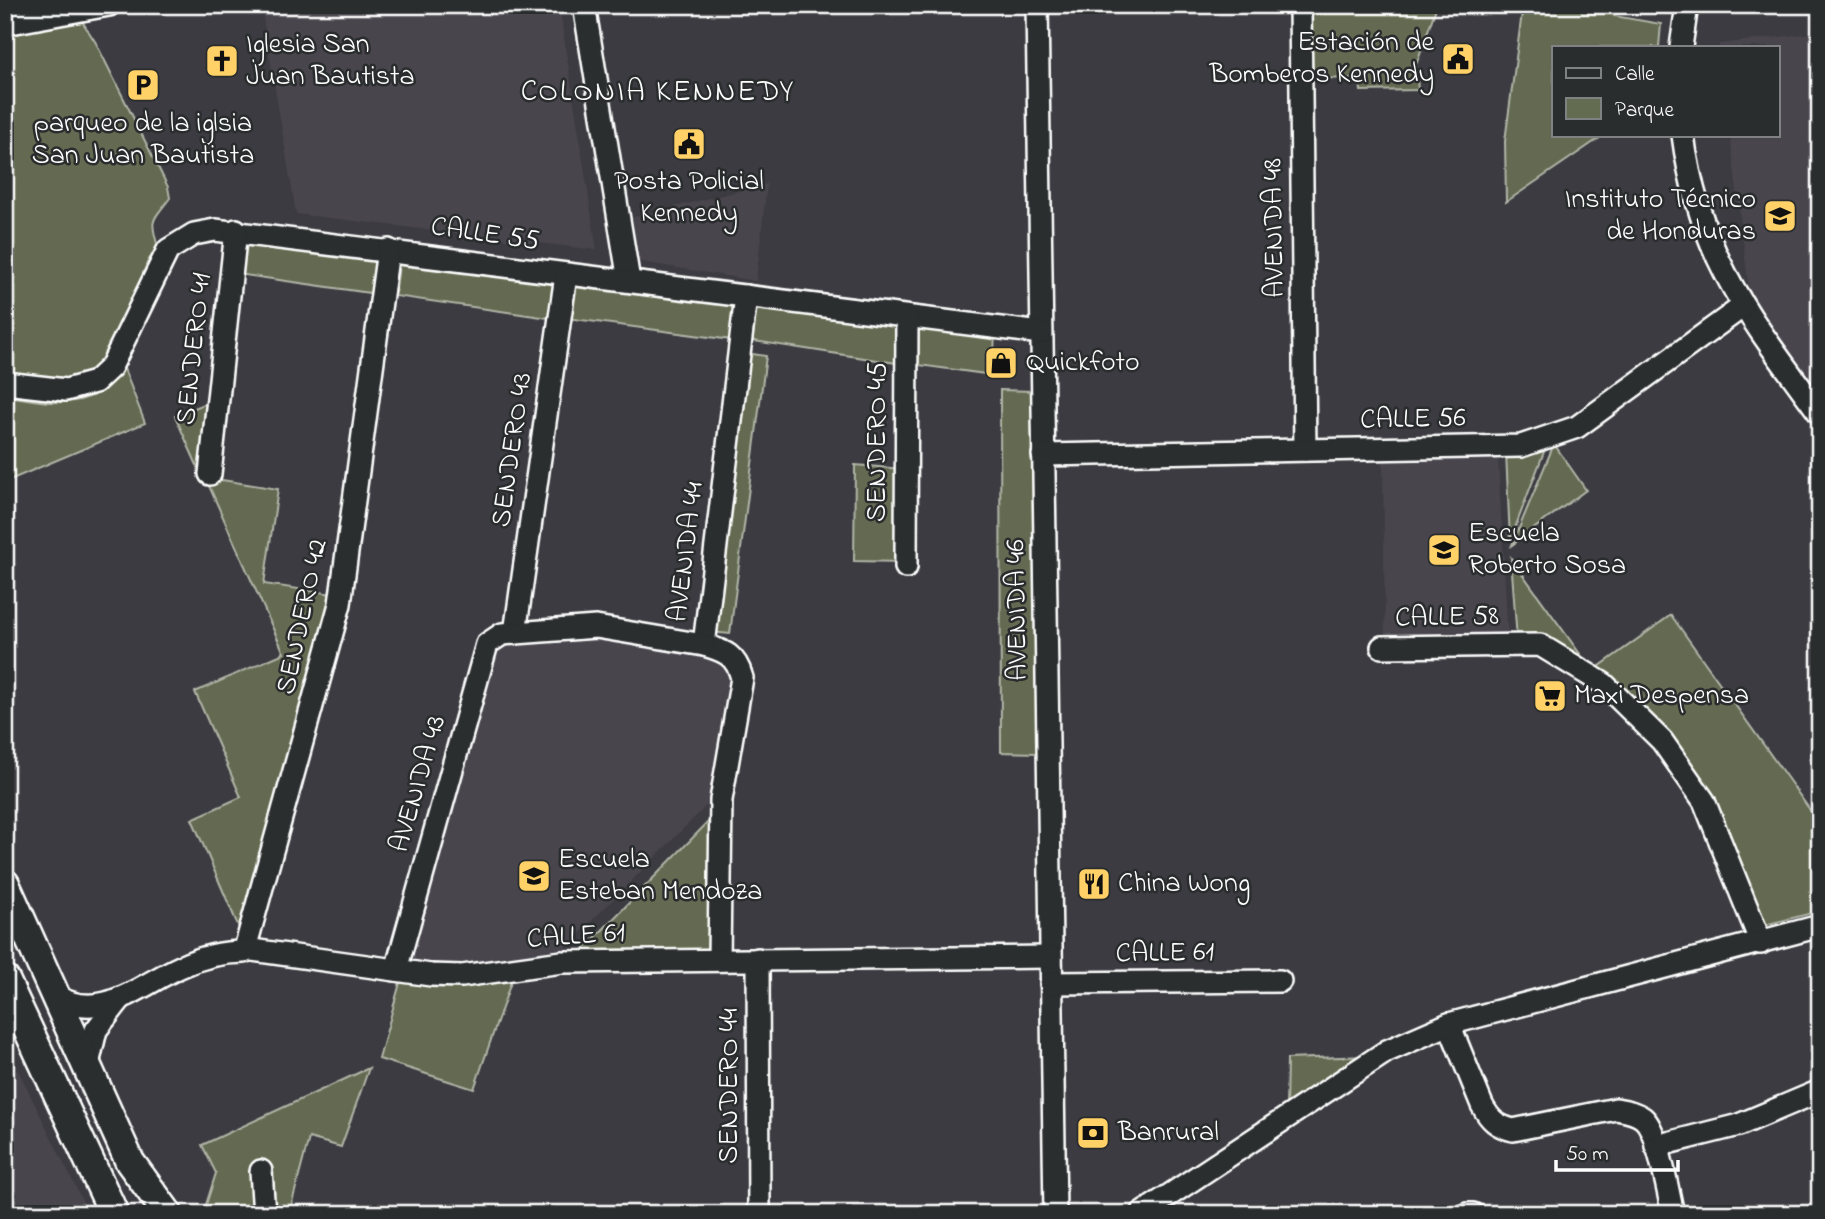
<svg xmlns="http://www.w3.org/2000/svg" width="1825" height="1219" viewBox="0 0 1825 1219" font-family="'Indie Flower',sans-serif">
<rect width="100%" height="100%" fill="#3c3b41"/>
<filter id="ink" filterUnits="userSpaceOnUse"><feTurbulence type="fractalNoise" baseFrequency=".0143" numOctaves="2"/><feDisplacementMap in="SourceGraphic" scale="14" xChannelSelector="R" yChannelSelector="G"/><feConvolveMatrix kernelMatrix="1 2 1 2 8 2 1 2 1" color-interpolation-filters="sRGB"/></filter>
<g filter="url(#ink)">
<!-- built -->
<g fill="#48454e">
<path d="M261 5H559L597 250 296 214Z"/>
<path d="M1820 32V395L1750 298 1730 135H1778V47H1719V44Z"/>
<path d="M767 184 756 281 636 261 633 217Z"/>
<path d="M1498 458 1508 639 1385 643 1383 462Z"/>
<path d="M603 634 723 660 734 668 713 799 560 953 483 967 409 959 493 653 499 646 512 642Z"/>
<path d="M18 1070 89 1214H5V1075Z"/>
</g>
<!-- green -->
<g fill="#636b51" stroke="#b1b5a8" stroke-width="2">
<path d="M1310 5H1437L1416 65 1418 90 1361 91 1360 79 1312 78Z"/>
<path d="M1523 5H1616L1614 16 1661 24 1659 47H1554V135H1604L1506 202 1505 141Z"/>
<path d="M80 18 96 43 168 187 170 198C153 221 149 217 158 247L148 261C134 295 113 377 70 381 49 383 25 377 5 375V35Z"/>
<path d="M242 236 389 255 384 295 237 274Z"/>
<path d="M400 258 561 281 556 319 395 296Z"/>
<path d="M570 282 736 301 732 340 566 318Z"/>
<path d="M751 302 901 320 903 364 747 340Z"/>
<path d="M911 322 995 332 993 375 911 364Z"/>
<path d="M746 353 766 356 730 634 710 632Z"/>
<path d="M123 366 145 423 5 482V395C34 401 73 409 100 392 109 387 116 374 123 366Z"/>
<path d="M1000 390 1033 391 1037 753 1001 752Z"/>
<path d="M216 399 204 481 175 416Z"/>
<path d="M1547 444 1510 541 1506 452Z"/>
<path d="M1554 444 1586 490 1512 545Z"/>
<path d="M855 465 902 469V562L854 561Z"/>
<path d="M222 480 278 489 264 584 347 596 243 937 192 819 241 797 195 692 284 653 209 486Z"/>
<path d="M1511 558 1588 665 1517 640Z"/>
<path d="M1671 615 1820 824V911L1765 925 1713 803 1596 669Z"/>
<path d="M714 816 713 954 577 956Z"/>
<path d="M401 979H512L474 1089 379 1059Z"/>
<path d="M1371 1056 1286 1109 1287 1059Z"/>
<path d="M369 1068 341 1147 309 1138 289 1214H209L204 1211 216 1173 202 1145Z"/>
</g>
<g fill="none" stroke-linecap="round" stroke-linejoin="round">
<defs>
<g id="minor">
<path d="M584 5 629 281"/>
<path d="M1037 5 1055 1214"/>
<path d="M1300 5 1305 450"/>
<path d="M5 24 109 5"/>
<path d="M1681 47 1687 5"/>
<path d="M1683 135C1699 257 1750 318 1820 414"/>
<path d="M5 383 66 390 95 382 111 367 168 250 194 234 215 230 1041 333"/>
<path d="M1043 455 1521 446 1577 427 1742 307"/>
<path d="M210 474 236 230"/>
<path d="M906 567 907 317"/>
<path d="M515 633 566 275"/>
<path d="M1382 647 1540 645 1604 684 1662 741 1704 801 1761 943"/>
<path d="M245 949 340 604 388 250"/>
<path d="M758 959 759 1214"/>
<path d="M719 960 721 800 742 678C736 655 725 651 704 645L746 296"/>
<path d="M396 970 487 644 502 634 596 627 704 645"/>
<path d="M1051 983 1280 981"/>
<path d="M55 995C99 1024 140 985 180 967 201 957 222 952 244 952L245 949 431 975 462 976 562 962 1051 957"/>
<path d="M1449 1024 1482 1105C1490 1120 1497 1126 1513 1130L1616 1109C1626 1111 1635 1112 1643 1118 1658 1130 1668 1193 1673 1214"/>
<path d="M87 1069 96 1030 121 998"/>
<path d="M1656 1146 1739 1125 1820 1091"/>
<path d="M261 1171 264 1214"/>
<path d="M1141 1214 1387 1051 1449 1024 1820 926"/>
<path d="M1467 1214H1473"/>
</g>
<g id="major">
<path d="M5 884 130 1162 168 1214"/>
<path d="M5 980 114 1214"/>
</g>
</defs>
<!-- minor casing -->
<use href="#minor" stroke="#fff" stroke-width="26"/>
<!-- major casing -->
<use href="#major" stroke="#fff" stroke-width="33"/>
<!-- minor -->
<use href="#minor" stroke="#2a2d2e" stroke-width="21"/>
<!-- major -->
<use href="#major" stroke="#2a2d2e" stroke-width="28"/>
</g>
</g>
<!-- icons -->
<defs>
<symbol id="civic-square" viewBox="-11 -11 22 22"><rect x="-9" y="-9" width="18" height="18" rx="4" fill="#ffd166" stroke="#2a2d2e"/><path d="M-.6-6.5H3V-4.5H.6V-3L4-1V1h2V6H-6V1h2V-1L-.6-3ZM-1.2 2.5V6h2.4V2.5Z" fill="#111"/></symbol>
<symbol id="church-square" viewBox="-11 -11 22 22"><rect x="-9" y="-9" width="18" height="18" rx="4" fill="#ffd166" stroke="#2a2d2e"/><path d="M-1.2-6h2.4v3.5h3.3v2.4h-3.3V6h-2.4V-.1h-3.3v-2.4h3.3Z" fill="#111"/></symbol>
<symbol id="parking-square" viewBox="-11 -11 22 22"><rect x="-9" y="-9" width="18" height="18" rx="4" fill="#ffd166" stroke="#2a2d2e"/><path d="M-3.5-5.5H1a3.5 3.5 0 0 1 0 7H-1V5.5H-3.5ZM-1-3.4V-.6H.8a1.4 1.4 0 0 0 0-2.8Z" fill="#111"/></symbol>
<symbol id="school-square" viewBox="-11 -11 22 22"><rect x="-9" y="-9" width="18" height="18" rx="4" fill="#ffd166" stroke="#2a2d2e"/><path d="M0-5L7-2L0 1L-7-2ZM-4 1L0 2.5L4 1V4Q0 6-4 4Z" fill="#111"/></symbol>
<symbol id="shop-square" viewBox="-11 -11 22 22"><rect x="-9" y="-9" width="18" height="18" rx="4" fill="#ffd166" stroke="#2a2d2e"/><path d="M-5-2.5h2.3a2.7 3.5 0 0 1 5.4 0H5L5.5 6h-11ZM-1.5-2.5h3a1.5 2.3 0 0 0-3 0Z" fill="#111"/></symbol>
<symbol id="supermarket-square" viewBox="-11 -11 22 22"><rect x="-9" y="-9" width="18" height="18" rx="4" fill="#ffd166" stroke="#2a2d2e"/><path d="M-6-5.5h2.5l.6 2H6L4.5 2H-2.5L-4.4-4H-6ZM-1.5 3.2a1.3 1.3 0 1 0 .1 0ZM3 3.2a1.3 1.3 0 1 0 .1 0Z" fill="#111"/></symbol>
<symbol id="restaurant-square" viewBox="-11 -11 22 22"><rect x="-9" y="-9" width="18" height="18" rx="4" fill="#ffd166" stroke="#2a2d2e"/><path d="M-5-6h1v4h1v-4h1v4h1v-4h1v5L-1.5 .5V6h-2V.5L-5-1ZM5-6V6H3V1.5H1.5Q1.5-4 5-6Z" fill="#111"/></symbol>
<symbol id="bank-square" viewBox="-11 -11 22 22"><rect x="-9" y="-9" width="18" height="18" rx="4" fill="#ffd166" stroke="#2a2d2e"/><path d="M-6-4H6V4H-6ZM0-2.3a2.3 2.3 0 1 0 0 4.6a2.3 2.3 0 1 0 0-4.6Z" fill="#111"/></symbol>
</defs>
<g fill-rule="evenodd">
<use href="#civic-square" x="1439" y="40" width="38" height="38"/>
<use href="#church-square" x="203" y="42" width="38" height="38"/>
<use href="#parking-square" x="124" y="66" width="38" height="38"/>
<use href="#civic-square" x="670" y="125" width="38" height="38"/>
<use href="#school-square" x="1761" y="197" width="38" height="38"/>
<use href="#shop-square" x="982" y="344" width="38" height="38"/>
<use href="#school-square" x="1425" y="531" width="38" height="38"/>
<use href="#supermarket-square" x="1531" y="677" width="38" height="38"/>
<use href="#school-square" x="515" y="857" width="38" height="38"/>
<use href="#restaurant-square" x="1075" y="865" width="38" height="38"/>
<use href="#bank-square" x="1074" y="1114" width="38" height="38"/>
</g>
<g text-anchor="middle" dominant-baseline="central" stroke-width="5" stroke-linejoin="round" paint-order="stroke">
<!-- poi labels -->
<g font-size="28" fill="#fff" stroke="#2a2d2e" text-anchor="start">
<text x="1434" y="43" text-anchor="end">Estación de<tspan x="1434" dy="32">Bomberos Kennedy</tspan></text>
<text x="246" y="45">Iglesia San<tspan x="246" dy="32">Juan Bautista</tspan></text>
<text x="143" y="124" text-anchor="middle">parqueo de la iglsia<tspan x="143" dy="32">San Juan Bautista</tspan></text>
<text x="689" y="182" text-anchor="middle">Posta Policial<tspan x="689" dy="32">Kennedy</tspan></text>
<text x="1756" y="200" text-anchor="end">Instituto Técnico<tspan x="1756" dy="32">de Honduras</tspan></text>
<text x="1026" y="363">Quickfoto</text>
<text x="1468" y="534">Escuela<tspan x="1468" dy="32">Roberto Sosa</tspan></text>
<text x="1574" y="696">Maxi Despensa</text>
<text x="558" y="860">Escuela<tspan x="558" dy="32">Esteban Mendoza</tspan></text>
<text x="1118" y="884">China Wong</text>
<text x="1118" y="1133">Banrural</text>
</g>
<!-- street labels -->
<g font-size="28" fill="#fff" stroke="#2a2d2e">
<text transform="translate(1275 228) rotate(-91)">AVENIDA 48</text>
<text transform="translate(485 235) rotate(8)">CALLE 55</text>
<text transform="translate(195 349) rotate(-84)">SENDERO 41</text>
<text transform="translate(1413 420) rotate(-1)">CALLE 56</text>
<text transform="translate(878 442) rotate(-90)">SENDERO 45</text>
<text transform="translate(513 450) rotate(-82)">SENDERO 43</text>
<text transform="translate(687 552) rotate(-83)">AVENIDA 44</text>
<text transform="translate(1018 610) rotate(-91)">AVENIDA 46</text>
<text transform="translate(303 617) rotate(-78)">SENDERO 42</text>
<text transform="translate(1447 618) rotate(-1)">CALLE 58</text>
<text transform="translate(419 784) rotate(-74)">AVENIDA 43</text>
<text transform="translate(576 937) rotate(-4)">CALLE 61</text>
<text transform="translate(1165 954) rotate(-1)">CALLE 61</text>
<text transform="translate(730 1086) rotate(-90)">SENDERO 44</text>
</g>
<!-- neighbourhood labels -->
<g font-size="30" letter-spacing="2" fill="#fff" stroke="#2a2d2e">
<text x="658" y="93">COLONIA KENNEDY</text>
</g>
</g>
<!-- margin -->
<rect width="1825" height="1219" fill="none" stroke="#2a2d2e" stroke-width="28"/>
<rect x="14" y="14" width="1797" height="1191" fill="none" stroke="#fff" stroke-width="2.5" filter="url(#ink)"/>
<!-- legend -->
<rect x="1552" y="46" width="228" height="91" fill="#2a2d2e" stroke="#7f8182" stroke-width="2"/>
<rect x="1566" y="68" width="35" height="10" fill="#2a2d2e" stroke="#7f8182" stroke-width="2"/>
<text x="1615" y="80" font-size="21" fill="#ffffff">Calle</text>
<rect x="1566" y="98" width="35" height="21" fill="#636b51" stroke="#7f8182" stroke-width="2"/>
<text x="1615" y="116" font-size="21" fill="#ffffff">Parque</text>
<!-- scale -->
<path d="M1556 1160v10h122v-10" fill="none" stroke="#ffffff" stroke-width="3.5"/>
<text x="1566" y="1160" font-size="21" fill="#ffffff" stroke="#2a2d2e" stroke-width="5" paint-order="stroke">50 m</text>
</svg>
